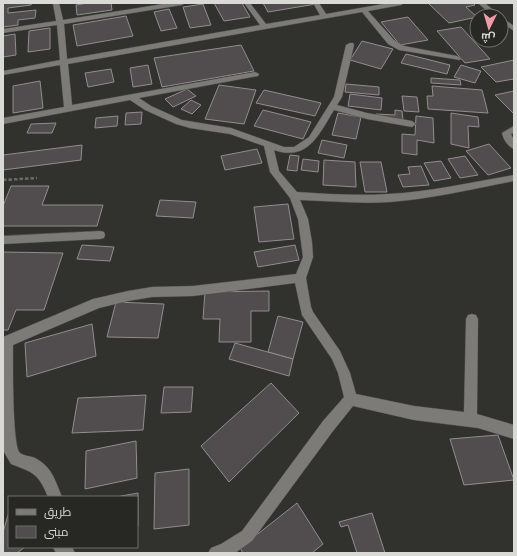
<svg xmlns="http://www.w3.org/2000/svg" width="517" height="556" viewBox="0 0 517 556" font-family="'Fira Sans',Cairo,sans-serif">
<rect width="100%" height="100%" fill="#31312d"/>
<!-- building -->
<g fill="#514c4e" stroke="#928d8e">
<path d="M3 3H32L31 5 8 8V13L36 10 35 18 18 20V25L3 27Z"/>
<path d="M87 3H111L112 10 77 15 76 5Z"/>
<path d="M214 3H242L250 17 224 21Z"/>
<path d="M263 3H315L316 4 268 12Z"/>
<path d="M428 3H473L475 5 466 7 477 17 449 23Z"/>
<path d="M203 4 211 25 190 28 183 7Z"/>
<path d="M169 9 177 28 161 31 154 12Z"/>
<path d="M126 16 133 36 77 46 73 25Z"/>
<path d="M408 17 428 40 400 45 381 22Z"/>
<path d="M461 27 490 59 465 63 437 31Z"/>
<path d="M50 28V49L28 52 29 31Z"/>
<path d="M15 34 16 55 3 57V36Z"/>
<path d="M362 41 393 49 381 69 350 60Z"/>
<path d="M241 45 254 71 162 87 154 58Z"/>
<path d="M406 54 450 65 447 74 401 63Z"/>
<path d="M514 60V79L496 82 481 67Z"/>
<path d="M148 65 152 84 133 87 130 68Z"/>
<path d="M461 65 481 71 475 83 454 77Z"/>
<path d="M111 69 114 82 88 87 85 73Z"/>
<path d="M431 78 460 80 461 85 431 83Z"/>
<path d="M40 81 43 108 13 113V86Z"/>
<path d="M346 84 379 87V95L345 92Z"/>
<path d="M219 85 256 90 244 124 205 119Z"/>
<path d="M432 86 482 90 488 113 428 109 427 96H433Z"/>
<path d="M187 89 196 96 173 107 165 99Z"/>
<path d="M264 90 321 103 315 116 256 103Z"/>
<path d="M514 91V114L495 95Z"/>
<path d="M350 94 382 98 381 110 348 106Z"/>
<path d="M402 96 417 97 419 112 404 111Z"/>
<path d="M191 100 201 105 192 114 181 109Z"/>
<path d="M263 110 311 122 303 139 254 126Z"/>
<path d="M395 110 402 111 403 120 376 117V114L395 115Z"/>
<path d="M142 112 141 124 125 125 126 113Z"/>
<path d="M338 113 361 117 356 139 332 135Z"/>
<path d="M451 113 478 117 479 127 468 126 469 148 451 144Z"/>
<path d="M118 116 117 126 95 128 96 118Z"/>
<path d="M416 116 433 118 434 143 417 140V155L402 153V134L415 135Z"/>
<path d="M56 123 52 133H27L31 124Z"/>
<path d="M322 140 347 145 344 158 318 153Z"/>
<path d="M489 144 511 168 488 175 466 151Z"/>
<path d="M82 145 81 160 3 170V155Z"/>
<path d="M257 149 262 163 225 170 221 156Z"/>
<path d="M290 155 299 156 297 171 287 170Z"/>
<path d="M465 156 478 175 460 178 448 159Z"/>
<path d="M303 159 319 161 318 172 301 170Z"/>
<path d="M324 160 355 162 356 187 323 185Z"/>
<path d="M441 161 451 178 434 181 424 163Z"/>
<path d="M360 162H381L387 192H365Z"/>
<path d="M421 166 429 185 403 187 398 175 410 174 408 167Z"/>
<path d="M11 186H49L42 205H103L97 226H3V206Z"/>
<path d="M160 200 196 202 193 218 156 216Z"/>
<path d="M288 204 294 239 259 242 254 207Z"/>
<path d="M82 245 114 247 110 261 77 259Z"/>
<path d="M295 245 299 260 258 267 254 252Z"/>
<path d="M3 252 63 253 44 310H16L8 330H3Z"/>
<path d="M269 291V311H251V342H219L220 319H203L205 292Z"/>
<path d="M116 302 164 304 158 338 107 337Z"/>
<path d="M278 316 303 322 293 359 268 352Z"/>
<path d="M92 324 96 356 27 377 25 343Z"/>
<path d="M235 343 293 359 289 376 229 359Z"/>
<path d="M271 383 299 413 229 482 201 446Z"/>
<path d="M164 387H193L191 412 161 413Z"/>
<path d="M146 395 143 430 72 433 78 398Z"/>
<path d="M498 435 514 480 464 485 450 439Z"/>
<path d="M136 441 137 478 85 489 86 451Z"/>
<path d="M189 469V525L154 529 155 473Z"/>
<path d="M138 493V526L137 527V497H116Z"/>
<path d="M297 503 323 544 312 553H243L240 548Z"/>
<path d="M9 512V547H25L17 553H3V532Z"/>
<path d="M372 513 385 553H357L348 525 341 527 339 522Z"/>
</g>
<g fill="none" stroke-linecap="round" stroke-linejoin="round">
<defs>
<g id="minor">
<path d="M53 3H59L63 20 169 3H185L182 5 64 24 67 59 260 25 244 3H250L266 24 320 15 313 3H319L326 14 389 3H404L401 5 368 11 394 40 404 46 457 56 461 58 460 60 399 50 388 44 362 12 68 64 72 105 255 72 259 74 258 76 139 98 151 106 182 120 231 128 284 147H294L309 137 334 97 346 45 350 43H353L354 45 342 97 337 105 367 113 412 121 416 124 412 127 367 119 334 110C319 134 308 162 274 150L279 171 297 192C327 194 357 196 388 194 430 192 472 182 514 175V181C473 189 431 199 390 202 360 204 330 201 300 200L308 219 312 242 313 257 306 278 311 307 313 312 340 351 350 373 356 394 414 406 464 412 466 319 468 315 472 314 476 315 478 319 477 414 514 425V439L478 428 414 420 353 406 333 431 252 541 235 553H208L211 548 221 544 242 531 323 421 344 397 338 373 332 359 302 315 295 283 193 296 152 297 128 301 99 308 13 345C13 360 12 447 20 453 24 456 30 456 35 458 52 467 55 480 62 497H48C38 473 34 473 11 464L4 452 3 441V337L93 299 128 291 152 287 193 286 296 274 303 257 298 219 290 198 270 172 264 146 230 134 190 128 176 124 145 110 130 100 3 124V118L64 107 60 65 3 75V71L60 60 57 25 3 33V29L56 21Z"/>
<path d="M478 3H485L500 16H493Z"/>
<path d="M501 17 514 26V31L501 22Z"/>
<path d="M514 126V133L511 134 514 140V149C508 147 503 139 502 133Z"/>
<path d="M100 231 104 232 105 235 104 238 100 239 3 244V236Z"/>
<path d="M53 547H72L75 553H56Z"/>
</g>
</defs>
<!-- minor casing -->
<use href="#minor" stroke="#4f4f4b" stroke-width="1"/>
<!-- path -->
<path stroke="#6b6b68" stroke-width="2.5" stroke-dasharray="3.5 2" stroke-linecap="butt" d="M3 180 37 178"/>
<!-- minor -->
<use href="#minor" fill="#7c7b77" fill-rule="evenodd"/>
</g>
<!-- border -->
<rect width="517" height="556" fill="none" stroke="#d9d9d6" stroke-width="8"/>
<!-- legend -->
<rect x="8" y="496" width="130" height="52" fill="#272723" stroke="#6e6e6b"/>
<rect x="16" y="509" width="20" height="6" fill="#7c7b77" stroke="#6e6e6b"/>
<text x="44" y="516" font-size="12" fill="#d9d9d6">طريق</text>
<rect x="16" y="526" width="20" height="12" fill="#514c4e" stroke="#6e6e6b"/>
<text x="44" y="536" font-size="12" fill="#d9d9d6">مبنى</text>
<!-- north arrow -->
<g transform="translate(489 28) rotate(185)"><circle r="19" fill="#272723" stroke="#6e6e6b"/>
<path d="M0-3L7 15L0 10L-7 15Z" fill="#f39aa8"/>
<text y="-6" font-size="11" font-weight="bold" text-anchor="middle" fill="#d9d9d6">ش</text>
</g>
</svg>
